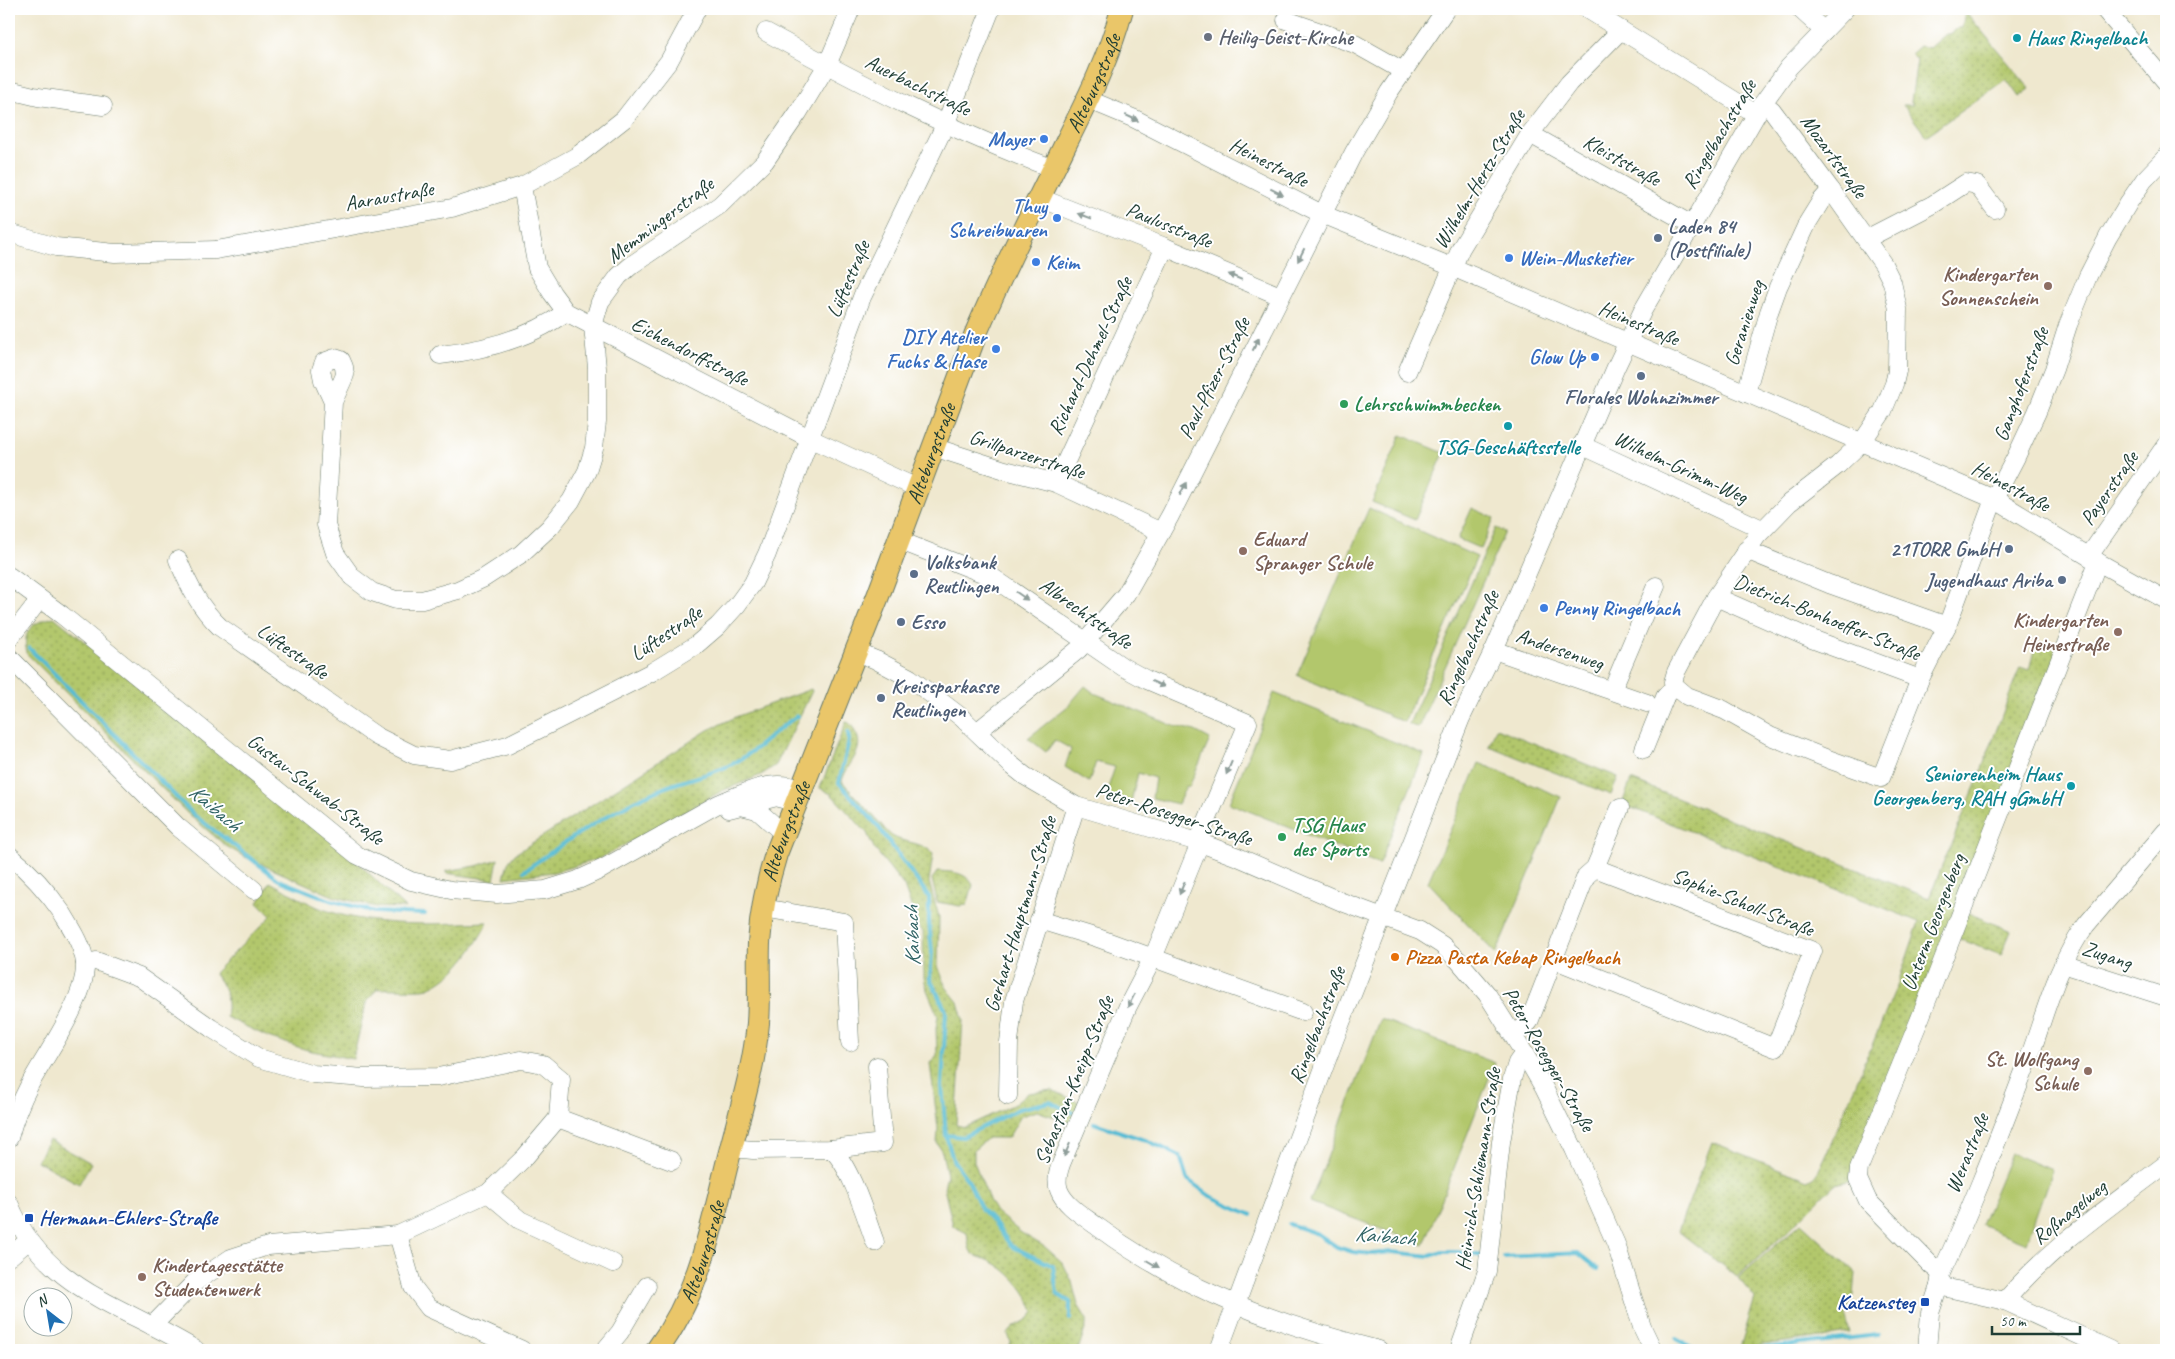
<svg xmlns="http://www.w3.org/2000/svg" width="2175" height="1359" viewBox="0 0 2175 1359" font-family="Caveat,sans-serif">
<defs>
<pattern id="grass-dots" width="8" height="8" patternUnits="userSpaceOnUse" patternTransform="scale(1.25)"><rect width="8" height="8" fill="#b2c76c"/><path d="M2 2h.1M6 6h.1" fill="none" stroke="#90a35a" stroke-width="1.8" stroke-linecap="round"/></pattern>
</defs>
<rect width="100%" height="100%" fill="#fff"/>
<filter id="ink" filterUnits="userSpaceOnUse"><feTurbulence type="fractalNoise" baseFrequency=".02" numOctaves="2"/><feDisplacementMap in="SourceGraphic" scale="10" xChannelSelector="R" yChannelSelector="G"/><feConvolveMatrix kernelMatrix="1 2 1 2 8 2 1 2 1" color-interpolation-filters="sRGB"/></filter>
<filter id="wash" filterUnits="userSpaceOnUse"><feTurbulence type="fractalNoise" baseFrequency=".0096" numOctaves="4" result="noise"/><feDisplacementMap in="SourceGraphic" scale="20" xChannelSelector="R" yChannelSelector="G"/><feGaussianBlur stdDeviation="1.12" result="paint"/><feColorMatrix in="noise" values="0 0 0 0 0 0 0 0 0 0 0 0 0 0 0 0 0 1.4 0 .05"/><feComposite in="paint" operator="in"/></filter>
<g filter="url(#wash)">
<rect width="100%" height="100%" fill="#efe8cf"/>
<!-- grass -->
<g fill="url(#grass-dots)" stroke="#688250">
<path d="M1965 11 2030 89 2019 97 2006 79 1926 136 1903 105H1913L1911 102 1917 60 1911 54 1920 46 1930 48 1946 34H1950L1958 28H1962Z"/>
<path d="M54 617 355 860 405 908 377 907 333 896 245 857 226 846 188 814 26 653C23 628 32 623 54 617Z"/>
<path d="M2036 642 2062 652 1961 910 2011 931 2001 955 1952 936 1858 1179 1835 1184 1789 1230 1737 1277 1678 1231 1712 1142 1807 1180 1814 1177 1819 1170 1827 1153 1898 983 1919 922 1622 804 1631 780 1929 898 1980 774 2020 667 2029 670Z"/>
<path d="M811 689 812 691 776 765 761 775 722 791 599 859 554 872 504 878 508 863 515 854 708 730 738 716Z"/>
<path d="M846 722C851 723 852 726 854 730 868 750 847 762 842 781 854 796 866 808 879 822 883 826 886 832 892 836 905 844 923 841 933 854L929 882 939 917 938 966 946 987 958 1002 963 1020 956 1125 965 1127 1015 1104 1028 1093 1052 1090 1084 1105 1074 1124 1037 1111 1021 1116 1008 1138H988L974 1150V1162L990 1202 996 1212 1020 1232 1045 1247 1063 1263 1072 1282 1078 1305 1086 1318V1326L1078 1350H1008L1011 1343 1008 1334C1016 1322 1027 1324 1034 1312 1029 1293 1010 1271 992 1262 985 1258 977 1258 971 1252 968 1247 968 1239 967 1233L953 1226 944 1188 947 1175 942 1152 937 1143 938 1128 930 1063 937 1055 936 1028 938 1016 927 990 924 978 923 932 915 922 913 912 904 886 874 848 867 833 831 794 820 788Z"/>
<path d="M1496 728 1618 777 1611 795 1489 746Z"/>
<path d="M498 859 494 880 446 873V871L476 866Z"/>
<path d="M938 871C952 872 966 872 973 885L967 905 960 906 937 902 932 879Z"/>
<path d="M270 882C287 891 306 903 325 910 380 928 431 924 488 922 475 947 456 977 428 988 419 991 389 988 377 989L366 1003 353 1059 307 1050 268 1037 226 1017C229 998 226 989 214 973L271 916 258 903Z"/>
<path d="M49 1140 91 1163 79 1184 37 1161Z"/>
<path d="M1801 1223 1856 1273 1854 1295 1845 1314 1850 1333 1740 1348 1755 1298 1738 1278Z"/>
</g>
<!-- garden -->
<g fill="#b2c76c" stroke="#688250">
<path d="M1401 435 1444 453 1415 520 1372 502Z"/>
<path d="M1369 508 1477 557 1404 722 1297 675Z"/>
<path d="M1472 508 1494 518 1481 549 1458 539Z"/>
<path d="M1496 528 1505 532 1418 728 1409 724Z"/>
<path d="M1085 686 1094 693 1174 726 1195 731 1210 739 1189 787 1186 786 1178 804 1152 798 1155 778 1138 773 1130 806 1105 797 1115 767 1096 762 1089 782 1065 767 1071 749 1055 740 1046 752 1028 738 1068 706Z"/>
<path d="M1274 693 1424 754 1379 864 1229 803Z"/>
<path d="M1479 763 1561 797 1496 954 1428 882Z"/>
<path d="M1381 1019 1495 1063 1424 1245 1310 1202Z"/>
<path d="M2011 1153 2052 1170 2026 1243 1981 1225Z"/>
</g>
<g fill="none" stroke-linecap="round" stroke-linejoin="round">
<!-- stream -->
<g stroke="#56bcd4" stroke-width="4">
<path d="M29 648 194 815 279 880 330 900 375 912 425 914"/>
<path d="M848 732 849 740 839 783 877 825 929 897V922L932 952 930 979 946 1011 942 1086 946 1135 953 1160 969 1182 982 1210 994 1222 1011 1246 1053 1266 1057 1294 1070 1302V1319"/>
<path d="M524 871C568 840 612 809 661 789 682 780 706 776 726 767 754 755 772 732 797 716"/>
<path d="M1094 1123 1148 1141 1180 1156 1187 1179 1210 1196 1252 1215"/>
<path d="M946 1135 963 1137 1018 1109 1050 1102 1073 1113"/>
<path d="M1289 1224 1318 1234 1337 1247 1353 1252 1372 1254 1391 1252 1430 1256 1443 1252H1458L1483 1256"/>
<path d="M1504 1257 1578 1253 1598 1269"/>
<path d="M1676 1339 1697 1350"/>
<path d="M1749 1350 1878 1335"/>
</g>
</g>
</g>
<g filter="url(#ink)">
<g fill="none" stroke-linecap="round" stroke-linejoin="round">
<defs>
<g id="minor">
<path d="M1587 9 1756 114"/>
<path d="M1800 9 1824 31"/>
<path d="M2104 9 2166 82"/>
<path d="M1286 20 1355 44 1403 71"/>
<path d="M766 32C859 83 954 132 1054 169"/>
<path d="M9 90 38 97 103 106"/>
<path d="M1087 99 1135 119 1322 214 1452 267 1994 499 2098 562 2166 600"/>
<path d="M1530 134 1692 225"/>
<path d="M522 186 537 268 552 293 566 312 811 439 917 488"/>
<path d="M1040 198 1165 247 1280 296"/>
<path d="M9 233 56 247 115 253 216 250 452 208 522 186 577 156 624 119 669 61 697 9"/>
<path d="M1866 239 1932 205 1966 183 1977 185 1995 209"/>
<path d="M440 355C485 350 529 339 566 312"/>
<path d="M1407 372 1461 248 1530 134 1569 83 1621 30"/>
<path d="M1746 393 1769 312 1778 287 1808 222 1821 201 1831 190"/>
<path d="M333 402 323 380 321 370 324 362 335 358 341 360 344 367 345 375 333 402 326 525 335 553 352 577 372 592 396 600H422L458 590 484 578 521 554 550 527 571 501 587 471 594 448 597 422V368L593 326 600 302 619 276 633 264 720 205 765 161 798 113 827 65 851 9"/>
<path d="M1581 445 1762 529"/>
<path d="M933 447 1005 470 1056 483 1161 532"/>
<path d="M1056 483 1165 247"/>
<path d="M898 540 992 577 1123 667 1147 680 1248 723 1198 842"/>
<path d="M1746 550 1829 584 1947 626"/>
<path d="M2089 556 2166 445"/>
<path d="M178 560C189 586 199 607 220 627L376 736 414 755 450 760 508 745 652 672 696 645 718 626 737 605 753 583 767 554 862 297 945 125 991 9"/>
<path d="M9 576 62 615 357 855 411 881 451 890 497 894 545 890 578 880 602 869 718 804C746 792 770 778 800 789"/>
<path d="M1716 597 1809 638 1920 679"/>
<path d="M9 639 40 599"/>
<path d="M1494 650 1647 703"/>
<path d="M856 652 876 660 910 678 961 717 1010 764 1025 776 1076 806 1198 842 1238 857 1342 902 1420 931 1442 945 1458 960 1487 994 1524 1053 1544 1088 1574 1149 1616 1244 1642 1327 1653 1350"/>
<path d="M9 657 178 827 254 890"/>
<path d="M1675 686 1687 696 1724 710 1770 736 1828 759 1881 778 1920 679 1947 626 1994 499 2016 457 2037 412 2054 369 2068 325 2088 276 2108 237 2129 202 2144 180 2166 157"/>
<path d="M1612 690 1656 586"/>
<path d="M978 731 1079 649 1126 594 1170 516 1354 152 1389 92 1446 9"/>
<path d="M1644 749 1665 697 1675 686 1673 682 1676 672 1716 597 1757 536 1789 503 1838 465 1862 442 1883 411 1894 384 1897 371 1898 309 1892 282 1883 264 1831 190 1772 110 1763 103"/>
<path d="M741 806 757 810 783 833"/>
<path d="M729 809 777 797 794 803"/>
<path d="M1200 843 1153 958 1128 1006 1064 1157C1059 1168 1055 1179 1059 1190 1065 1206 1085 1217 1098 1227 1181 1289 1278 1325 1379 1350"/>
<path d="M9 855C30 872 48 892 63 914 72 929 83 945 85 963 87 998 46 1054 30 1084 21 1101 14 1119 9 1138"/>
<path d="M763 908 844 922 850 1042"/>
<path d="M1039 920 1098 938 1303 1012"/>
<path d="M1555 960 1775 1048 1813 951 1595 868"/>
<path d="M85 963 96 961 139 977 211 1028 259 1058 313 1074 364 1078 438 1077 521 1060 543 1064 561 1079 558 1118 525 1157 488 1193 398 1235 268 1246 231 1258 194 1283 152 1326"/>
<path d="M2063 964 2166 997"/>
<path d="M1511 1032 1519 1030 1529 1022 1586 876 1595 868 1620 808"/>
<path d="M1008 1096 1009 1042 1014 1001 1076 806"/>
<path d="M558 1118 672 1161"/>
<path d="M731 1148 753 1150 831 1149 883 1143 877 1066"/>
<path d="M831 1149C850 1164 866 1218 875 1242"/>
<path d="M488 1193 520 1220 613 1263"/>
<path d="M9 1203C45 1291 124 1305 196 1350"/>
<path d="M398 1235 413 1287 429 1308 522 1350"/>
<path d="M9 1257 28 1241"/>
<path d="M1941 1273 1931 1265 1868 1201 1858 1179 1859 1168 1921 1016 2098 562"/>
<path d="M1939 1286 2005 1301 2111 1350"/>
<path d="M2005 1301C2050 1247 2111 1206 2166 1164"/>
<path d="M605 1350 620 1332 647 1286"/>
<path d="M1219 1350 1335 1038 1461 718 1494 650 1616 367 1643 310 1763 103 1789 67 1845 9"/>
<path d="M1459 1350 1487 1271 1501 1142 1512 1079 1517 1063 1524 1053"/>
<path d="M1927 1350 1930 1313 1939 1286 1941 1273C1973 1206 2001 1131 2028 1061 2045 1015 2056 966 2086 925L2166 831"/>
</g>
<g id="major">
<path id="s1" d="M657 1350C700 1292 711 1228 728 1160 739 1115 754 1069 758 1023 760 996 758 969 759 943 761 913 767 883 776 854L878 596 976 333C1004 267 1037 203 1068 139 1089 97 1110 55 1122 9"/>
</g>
</defs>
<!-- minor casing -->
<use href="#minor" stroke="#68796a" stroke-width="19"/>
<!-- major casing -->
<use href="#major" stroke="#68796a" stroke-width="24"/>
<!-- minor -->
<use href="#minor" stroke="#fff" stroke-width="18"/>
<!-- major -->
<use href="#major" stroke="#eac669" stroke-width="22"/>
</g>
<!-- one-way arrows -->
<defs><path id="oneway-solid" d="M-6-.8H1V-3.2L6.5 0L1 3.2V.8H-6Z" transform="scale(1.25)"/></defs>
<g fill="#8f9e9a">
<use href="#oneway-solid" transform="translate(1132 118) rotate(25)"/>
<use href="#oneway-solid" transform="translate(1277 192) rotate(27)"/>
<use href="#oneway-solid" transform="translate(1085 216) rotate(-159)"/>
<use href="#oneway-solid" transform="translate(1301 255) rotate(117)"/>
<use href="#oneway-solid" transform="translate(1235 277) rotate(-157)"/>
<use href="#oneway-solid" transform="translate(1256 344) rotate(-63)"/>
<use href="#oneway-solid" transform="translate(1183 489) rotate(-63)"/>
<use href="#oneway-solid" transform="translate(1022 596) rotate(35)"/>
<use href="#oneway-solid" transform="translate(1158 684) rotate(24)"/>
<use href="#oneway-solid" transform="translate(1229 768) rotate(113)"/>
<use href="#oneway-solid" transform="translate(1182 888) rotate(112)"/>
<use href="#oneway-solid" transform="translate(1131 1001) rotate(117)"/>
<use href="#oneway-solid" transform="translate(1067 1150) rotate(114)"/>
<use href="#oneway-solid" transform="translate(1153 1264) rotate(30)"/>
</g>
</g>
<!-- markers -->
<circle fill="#6b7280" stroke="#fff" stroke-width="2" cx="1208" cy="37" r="5"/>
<g fill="#0f9aa8" stroke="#fff" stroke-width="2">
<circle cx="2017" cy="38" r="5"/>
<circle cx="1508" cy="426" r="5"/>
<circle cx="2071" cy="786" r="5"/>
</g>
<g fill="#3f7fe0" stroke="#fff" stroke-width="2">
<circle cx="1044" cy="139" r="5"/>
<circle cx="1057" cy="218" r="5"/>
<circle cx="1509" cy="258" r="5"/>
<circle cx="1036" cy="262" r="5"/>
<circle cx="996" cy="349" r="5"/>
<circle cx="1595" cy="357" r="5"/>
<circle cx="1544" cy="608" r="5"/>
</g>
<g fill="#5c6f8a" stroke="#fff" stroke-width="2">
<circle cx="1658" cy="238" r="5"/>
<circle cx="1641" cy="376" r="5"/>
<circle cx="2009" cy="549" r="5"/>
<circle cx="914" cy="574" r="5"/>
<circle cx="2062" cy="580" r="5"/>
<circle cx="901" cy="622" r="5"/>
<circle cx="881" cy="698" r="5"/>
</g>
<g fill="#8d6e63" stroke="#fff" stroke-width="2">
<circle cx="2048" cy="286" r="5"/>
<circle cx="1243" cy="551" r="5"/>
<circle cx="2118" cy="632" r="5"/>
<circle cx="2088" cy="1071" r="5"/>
<circle cx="142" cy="1277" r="5"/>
</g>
<g fill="#2e9e5b" stroke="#fff" stroke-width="2">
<circle cx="1344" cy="404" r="5"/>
<circle cx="1282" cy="837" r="5"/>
</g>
<circle fill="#e8710a" stroke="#fff" stroke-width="2" cx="1395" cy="957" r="5"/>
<g fill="#1a4fb4" stroke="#fff" stroke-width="2">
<rect x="24" y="1213" width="10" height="10" rx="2.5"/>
<rect x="1920" y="1297" width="10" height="10" rx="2.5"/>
</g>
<g text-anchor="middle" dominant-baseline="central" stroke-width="4" stroke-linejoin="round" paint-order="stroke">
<!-- worship labels -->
<g font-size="21" font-weight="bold" fill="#5b616d" stroke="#fff" text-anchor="start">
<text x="1218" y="37">Heilig-Geist-Kirche</text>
</g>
<!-- culture labels -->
<g font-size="21" font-weight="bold" fill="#0d838f" stroke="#fff" text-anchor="start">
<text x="2027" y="38">Haus Ringelbach</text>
<text x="1508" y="447" text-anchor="middle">TSG-Geschäftsstelle</text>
<text x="2061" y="774" text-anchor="end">Seniorenheim Haus<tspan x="2061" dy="24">Georgenberg, RAH gGmbH</tspan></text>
</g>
<!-- street labels -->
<g font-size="21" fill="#1f3d34" stroke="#fff">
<text stroke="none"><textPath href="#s1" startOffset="1350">Alteburgstraße</textPath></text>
<text transform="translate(918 85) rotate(26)">Auerbachstraße</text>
<text transform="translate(1719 134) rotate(-59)">Ringelbachstraße</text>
<text transform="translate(1834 156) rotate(54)">Mozartstraße</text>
<text transform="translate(1622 160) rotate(29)">Kleiststraße</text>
<text transform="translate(1269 162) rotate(27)">Heinestraße</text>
<text transform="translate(1479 179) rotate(-59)">Wilhelm-Hertz-Straße</text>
<text transform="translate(389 196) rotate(-10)">Aaraustraße</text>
<text transform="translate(660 220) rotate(-37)">Memmingerstraße</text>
<text transform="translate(1169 225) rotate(22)">Paulusstraße</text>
<text transform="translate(848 279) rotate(-67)">Lüftestraße</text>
<text transform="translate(1639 323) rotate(23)">Heinestraße</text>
<text transform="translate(1744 323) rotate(-72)">Geranienweg</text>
<text transform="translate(690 351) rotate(27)">Eichendorffstraße</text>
<text transform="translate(1090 356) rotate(-65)">Richard-Dehmel-Straße</text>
<text transform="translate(1214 378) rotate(-63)">Paul-Pfizer-Straße</text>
<text transform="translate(2021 384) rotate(-69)">Ganghoferstraße</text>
<text stroke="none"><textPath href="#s1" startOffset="945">Alteburgstraße</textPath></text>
<text transform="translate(1027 454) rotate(18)">Grillparzerstraße</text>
<text transform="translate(1681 467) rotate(25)">Wilhelm-Grimm-Weg</text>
<text transform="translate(2011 486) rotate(28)">Heinestraße</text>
<text transform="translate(2109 488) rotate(-55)">Payerstraße</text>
<text transform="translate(1086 613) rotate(35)">Albrechtstraße</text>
<text transform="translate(1827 617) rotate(22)">Dietrich-Bonhoeffer-Straße</text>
<text transform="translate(666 633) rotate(-34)">Lüftestraße</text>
<text transform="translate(1468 648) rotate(-66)">Ringelbachstraße</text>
<text transform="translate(1560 649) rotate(19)">Andersenweg</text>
<text transform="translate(293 651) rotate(35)">Lüftestraße</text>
<text transform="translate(316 789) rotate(38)">Gustav-Schwab-Straße</text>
<text transform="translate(1174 814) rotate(18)">Peter-Rosegger-Straße</text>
<text stroke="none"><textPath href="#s1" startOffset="540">Alteburgstraße</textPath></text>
<text transform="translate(1743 902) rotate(22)">Sophie-Scholl-Straße</text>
<text transform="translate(1020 914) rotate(-73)">Gerhart-Hauptmann-Straße</text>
<text transform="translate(1933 922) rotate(-69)">Unterm Georgenberg</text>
<text transform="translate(2107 955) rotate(18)">Zugang</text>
<text transform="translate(1317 1025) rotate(-69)">Ringelbachstraße</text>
<text transform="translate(1549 1059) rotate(60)">Peter-Rosegger-Straße</text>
<text transform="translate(1074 1080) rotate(-68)">Sebastian-Kneipp-Straße</text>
<text transform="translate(1967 1153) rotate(-68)">Werastraße</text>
<text transform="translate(1478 1169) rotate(-81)">Heinrich-Schliemann-Straße</text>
<text transform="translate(2069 1212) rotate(-39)">Roßnagelweg</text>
<text stroke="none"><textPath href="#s1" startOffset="109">Alteburgstraße</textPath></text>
</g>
<!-- shop labels -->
<g font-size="21" font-weight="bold" fill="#366cbe" stroke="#fff" text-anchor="end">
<text x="1034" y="139">Mayer</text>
<text x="1047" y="206">Thuy<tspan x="1047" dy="24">Schreibwaren</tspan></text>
<text x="1519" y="258" text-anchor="start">Wein-Musketier</text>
<text x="1046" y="262" text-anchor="start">Keim</text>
<text x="986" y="337">DIY Atelier<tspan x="986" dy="24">Fuchs &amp; Hase</tspan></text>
<text x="1585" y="357">Glow Up</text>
<text x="1554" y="608" text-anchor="start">Penny Ringelbach</text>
</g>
<!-- service labels -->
<g font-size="21" font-weight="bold" fill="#4e5e75" stroke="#fff" text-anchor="start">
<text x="1668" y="226">Laden 84<tspan x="1668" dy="24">(Postfiliale)</tspan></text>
<text x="1641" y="397" text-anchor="middle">Florales Wohnzimmer</text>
<text x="1999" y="549" text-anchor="end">21TORR GmbH</text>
<text x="924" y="562">Volksbank<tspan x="924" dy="24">Reutlingen</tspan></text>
<text x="2052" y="580" text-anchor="end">Jugendhaus Ariba</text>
<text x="911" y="622">Esso</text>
<text x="891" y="686">Kreissparkasse<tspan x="891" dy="24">Reutlingen</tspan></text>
</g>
<!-- education labels -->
<g font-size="21" font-weight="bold" fill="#785e54" stroke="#fff" text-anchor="end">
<text x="2038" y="274">Kindergarten<tspan x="2038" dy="24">Sonnenschein</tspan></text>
<text x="1253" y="539" text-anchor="start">Eduard<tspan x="1253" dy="24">Spranger Schule</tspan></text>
<text x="2108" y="620">Kindergarten<tspan x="2108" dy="24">Heinestraße</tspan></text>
<text x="2078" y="1059">St. Wolfgang<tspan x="2078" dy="24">Schule</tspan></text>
<text x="152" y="1265" text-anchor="start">Kindertagesstätte<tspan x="152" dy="24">Studentenwerk</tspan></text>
</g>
<!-- leisure labels -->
<g font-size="21" font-weight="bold" fill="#27864d" stroke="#fff" text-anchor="start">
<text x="1354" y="404">Lehrschwimmbecken</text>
<text x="1292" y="825">TSG Haus<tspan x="1292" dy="24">des Sports</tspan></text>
</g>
<!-- food labels -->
<g font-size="21" font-weight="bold" fill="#c56008" stroke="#fff" text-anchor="start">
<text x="1405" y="957">Pizza Pasta Kebap Ringelbach</text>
</g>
<!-- transit labels -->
<g font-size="21" font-weight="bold" fill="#164399" stroke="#fff" text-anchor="start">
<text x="39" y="1218">Hermann-Ehlers-Straße</text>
<text x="1915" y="1302" text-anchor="end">Katzensteg</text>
</g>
<!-- water labels -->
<g font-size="22" font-style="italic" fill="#306364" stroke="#fff">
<text transform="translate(215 808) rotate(40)">Kaibach</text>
<text transform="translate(912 936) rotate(-92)">Kaibach</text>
<text transform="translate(1385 1236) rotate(5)">Kaibach</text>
</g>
</g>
<!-- margin -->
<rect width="2175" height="1359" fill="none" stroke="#fff" stroke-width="30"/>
<!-- north arrow -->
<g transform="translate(48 1312) rotate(329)"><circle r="24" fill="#ffffff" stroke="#a5b1ae"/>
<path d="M0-4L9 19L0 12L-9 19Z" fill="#1f6fb2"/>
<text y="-8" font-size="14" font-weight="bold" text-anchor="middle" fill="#1f3d34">N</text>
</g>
<!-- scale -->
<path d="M1992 1326v8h88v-8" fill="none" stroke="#1f3d34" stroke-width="2.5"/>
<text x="2000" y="1326" font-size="15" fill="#1f3d34" stroke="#ffffff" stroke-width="4" paint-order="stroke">50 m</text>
</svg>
